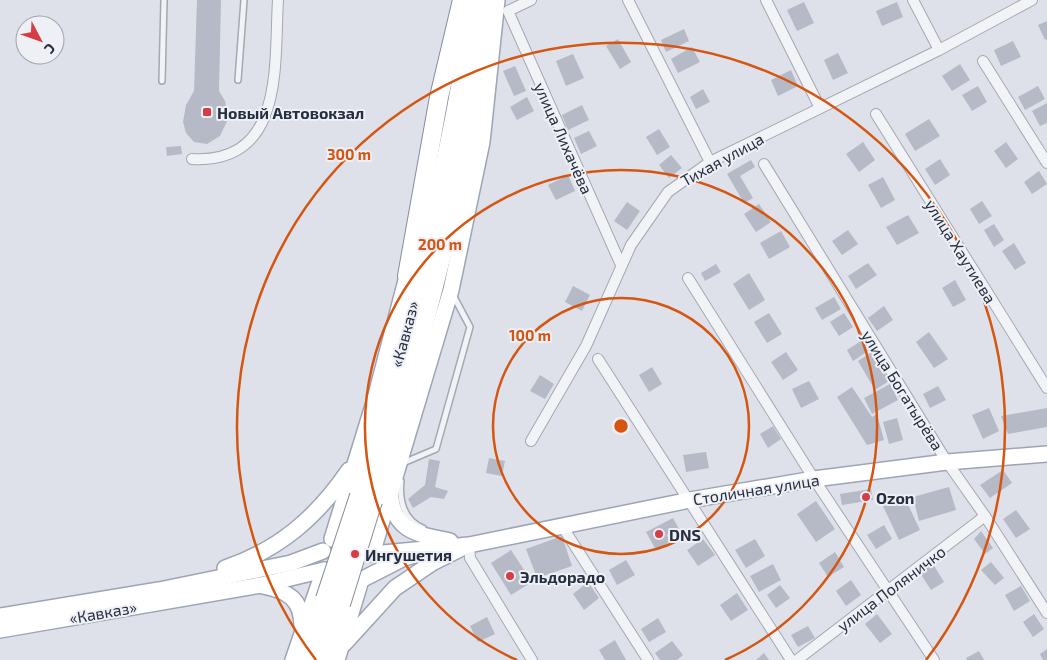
<svg xmlns="http://www.w3.org/2000/svg" width="1047" height="660" viewBox="0 0 1047 660" font-family="'Exo 2',sans-serif">
<rect width="100%" height="100%" fill="#dee1e9"/>
<!-- building -->
<g fill="#b5bac6">
<path d="M197 0H221L219 91 225 101 228 119 220 136 207 144 194 142 186 133 183 122 186 105 194 91Z"/>
<path d="M804 2 814 23 797 31 787 10Z"/>
<path d="M897 2 903 17 882 26 876 11Z"/>
<path d="M1047 21V39L1045 40 1038 25Z"/>
<path d="M684 29 689 41 666 52 661 40Z"/>
<path d="M618 39 631 62 620 69 606 46Z"/>
<path d="M1013 41 1021 57 1001 66 994 50Z"/>
<path d="M692 47 700 62 678 73 671 59Z"/>
<path d="M838 53 848 73 833 80 824 60Z"/>
<path d="M573 54 584 78 566 86 556 61Z"/>
<path d="M960 64 970 80 952 91 942 76Z"/>
<path d="M515 66 526 91 514 96 503 71Z"/>
<path d="M791 70 798 86 778 96 771 80Z"/>
<path d="M978 86 987 102 972 111 962 95Z"/>
<path d="M1038 86 1045 99 1025 110 1018 97Z"/>
<path d="M703 89 710 102 696 109 690 97Z"/>
<path d="M527 97 534 111 517 120 510 107Z"/>
<path d="M1047 103V123L1040 126 1032 111Z"/>
<path d="M582 105 589 120 568 130 562 115Z"/>
<path d="M929 119 940 136 915 151 905 134Z"/>
<path d="M659 129 670 147 657 155 646 137Z"/>
<path d="M589 131 597 146 581 154 574 138Z"/>
<path d="M863 142 875 160 859 172 846 154Z"/>
<path d="M1006 142 1018 159 1006 168 994 151Z"/>
<path d="M181 146 182 154 167 156 166 147Z"/>
<path d="M671 155 682 168 669 178 659 165Z"/>
<path d="M940 159 950 175 935 185 925 169Z"/>
<path d="M751 160 755 167 740 176 753 198 744 203 727 174Z"/>
<path d="M1039 171 1047 184 1032 194 1024 182Z"/>
<path d="M568 175 575 191 556 200 548 185Z"/>
<path d="M883 177 895 200 881 208 868 185Z"/>
<path d="M982 201 992 216 979 224 970 209Z"/>
<path d="M627 202 640 211 627 230 614 221Z"/>
<path d="M759 204 771 222 756 232 744 214Z"/>
<path d="M908 215 919 233 897 245 886 227Z"/>
<path d="M994 224 1004 240 994 247 984 230Z"/>
<path d="M848 230 858 244 842 255 832 241Z"/>
<path d="M781 231 790 247 769 259 760 243Z"/>
<path d="M1014 243 1026 263 1015 270 1002 251Z"/>
<path d="M868 263 877 275 856 289 848 276Z"/>
<path d="M716 264 721 272 705 281 701 273Z"/>
<path d="M749 273 765 300 749 310 733 284Z"/>
<path d="M955 280 966 300 953 307 942 288Z"/>
<path d="M573 286 590 295 582 311 565 302Z"/>
<path d="M834 297 841 309 822 320 815 308Z"/>
<path d="M884 306 893 320 877 331 868 318Z"/>
<path d="M769 313 782 334 767 343 754 322Z"/>
<path d="M844 313 853 327 839 336 830 322Z"/>
<path d="M929 332 948 359 934 368 916 342Z"/>
<path d="M861 341 868 351 853 361 847 350Z"/>
<path d="M786 352 798 370 783 380 771 362Z"/>
<path d="M872 352 889 381 875 390 858 361Z"/>
<path d="M652 367 662 384 649 392 639 375Z"/>
<path d="M540 375 554 384 545 399 530 391Z"/>
<path d="M809 381 819 399 801 408 792 389Z"/>
<path d="M890 384 898 400 872 414 864 398Z"/>
<path d="M938 386 946 400 930 408 923 394Z"/>
<path d="M852 387 872 417 877 414 884 440 867 445 837 397Z"/>
<path d="M989 408 999 431 983 439 972 415Z"/>
<path d="M1047 408V427L1008 434 1001 416Z"/>
<path d="M897 418 903 440 889 444 883 422Z"/>
<path d="M773 426 781 439 768 448 760 434Z"/>
<path d="M706 452 709 468 686 472 683 455Z"/>
<path d="M489 458 505 461 502 476 486 473Z"/>
<path d="M429 459 440 461 435 487 448 491 444 499 431 497 413 508 408 499 425 485Z"/>
<path d="M1003 470 1012 483 990 498 980 485Z"/>
<path d="M949 487 956 510 919 521 913 497Z"/>
<path d="M871 489 873 500 842 505 840 494Z"/>
<path d="M903 494 920 530 899 540 882 504Z"/>
<path d="M816 501 835 529 816 542 797 514Z"/>
<path d="M1016 510 1030 529 1016 538 1003 519Z"/>
<path d="M673 518 679 529 667 535 670 542 656 550 646 532Z"/>
<path d="M884 525 892 539 876 549 867 535Z"/>
<path d="M981 531 993 548 985 554 974 539Z"/>
<path d="M562 536 572 566 537 578 526 549Z"/>
<path d="M703 539 715 555 698 566 687 550Z"/>
<path d="M755 539 765 556 746 568 735 550Z"/>
<path d="M511 550 532 582 511 595 491 563Z"/>
<path d="M835 552 844 567 828 577 819 563Z"/>
<path d="M626 560 635 575 617 585 609 570Z"/>
<path d="M991 562 1004 578 995 585 981 570Z"/>
<path d="M773 564 781 580 759 592 750 576Z"/>
<path d="M933 564 944 582 931 590 920 573Z"/>
<path d="M851 580 861 595 846 606 836 591Z"/>
<path d="M588 582 599 598 584 610 573 594Z"/>
<path d="M780 585 790 598 776 608 767 595Z"/>
<path d="M1021 586 1030 601 1014 611 1005 595Z"/>
<path d="M737 593 748 610 731 621 720 605Z"/>
<path d="M877 614 892 634 880 643 865 624Z"/>
<path d="M1034 614 1044 629 1033 637 1023 622Z"/>
<path d="M487 617 495 634 478 642 470 626Z"/>
<path d="M658 618 666 632 649 642 641 629Z"/>
<path d="M808 626 815 638 798 647 791 635Z"/>
<path d="M615 640 626 660H605L599 650Z"/>
<path d="M672 641 683 655 677 660H660L655 653Z"/>
<path d="M1047 649V660H1043L1040 654Z"/>
<path d="M979 651 984 660H967L966 658Z"/>
<path d="M764 653 769 660H756Z"/>
</g>
<g fill="none" stroke-linecap="round" stroke-linejoin="round">
<defs>
<g id="lane">
<path d="M238 80 244 0"/>
<path d="M162 81 164 0"/>
<path d="M403 463 436 449 470 327 453 295"/>
<path d="M401 481C399 499 403 520 423 528"/>
</g>
<g id="street">
<path d="M531 0 508 11 621 265"/>
<path d="M628 0 710 162"/>
<path d="M766 0 820 108"/>
<path d="M913 0 939 50"/>
<path d="M983 61 1047 163"/>
<path d="M876 114 1047 388"/>
<path d="M192 159C285 164 274 65 278 0"/>
<path d="M764 164 947 462 985 516 1047 613"/>
<path d="M688 278 814 479 934 660"/>
<path d="M598 359 791 660"/>
<path d="M531 441 586 346 631 245 668 192 710 162 939 50 1032 0"/>
<path d="M562 526 648 660"/>
<path d="M469 545 470 558 532 660"/>
<path d="M797 660 985 516"/>
</g>
<g id="primary">
<path d="M497 0 482 142 451 290 372 554 469 545 690 500 814 479 947 462 1047 454"/>
<path d="M390 492C393 532 417 534 450 541"/>
<path d="M332 539 375 399 410 265"/>
<path d="M225 568C279 550 317 517 349 470"/>
<path d="M263 586C288 591 302 599 302 627"/>
<path d="M0 616 159 590 291 563 323 551"/>
<path d="M0 630 261 585 324 570"/>
<path d="M344 644 395 588 432 563 460 549"/>
<path d="M293 660 324 570"/>
<path d="M337 660 361 580 404 558 418 554"/>
</g>
<g id="highway">
<path d="M407 276 439 97 462 0"/>
<path d="M359 496C405 332 451 169 474 0"/>
<path d="M373 501C423 337 469 171 489 0"/>
<path d="M306 660 325 599"/>
<path d="M324 660 341 604"/>
</g>
</defs>
<!-- lane casing -->
<use href="#lane" stroke="#a3a8b3" stroke-width="8"/>
<!-- street casing -->
<use href="#street" stroke="#a3a8b3" stroke-width="12"/>
<!-- primary casing -->
<use href="#primary" stroke="#9da4b5" stroke-width="18"/>
<!-- highway casing -->
<use href="#highway" stroke="#858da0" stroke-width="20"/>
<!-- lane -->
<use href="#lane" stroke="#f1f3f7" stroke-width="5"/>
<!-- street -->
<use href="#street" stroke="#f1f3f7" stroke-width="10"/>
<!-- primary -->
<use href="#primary" stroke="#fff" stroke-width="15"/>
<!-- highway -->
<use href="#highway" stroke="#fff" stroke-width="18"/>
<defs>
<g id="highway-bridge">
<path d="M325 599 359 496"/>
<path d="M341 604 373 501"/>
</g>
</defs>
<!-- highway-bridge casing -->
<use href="#highway-bridge" stroke="#858da0" stroke-width="20" stroke-linecap="butt"/>
<!-- highway-bridge -->
<use href="#highway-bridge" stroke="#fff" stroke-width="18"/>
</g>
<!-- distance rings -->
<g fill="none" stroke="#d55511" stroke-width="2.5">
<circle cx="621" cy="426" r="128"/>
<path d="M517 660A256 256 0 1 1 725 660"/>
<path d="M316 660A384 384 0 1 1 926 660"/>
</g>
<!-- markers -->
<g fill="#d53c46" stroke="#eef0f6" stroke-width="2">
<rect x="202" y="107" width="10" height="10" rx="2.5"/>
<circle cx="866" cy="497" r="5"/>
<circle cx="659" cy="534" r="5"/>
<circle cx="355" cy="554" r="5"/>
<circle cx="510" cy="576" r="5"/>
</g>
<g text-anchor="middle" dominant-baseline="central" stroke-width="4" stroke-linejoin="round" paint-order="stroke">
<!-- poi labels -->
<g font-size="16" font-weight="bold" fill="#262e40" stroke="#eef0f6" text-anchor="start">
<text x="217" y="112">Новый Автовокзал</text>
<text x="876" y="497">Ozon</text>
<text x="669" y="534">DNS</text>
<text x="365" y="554">Ингушетия</text>
<text x="520" y="576">Эльдорадо</text>
</g>
<!-- street labels -->
<g font-size="16" fill="#262e40" stroke="#eef0f6">
<text transform="translate(564 138) rotate(66)">улица Лихачёва</text>
<text transform="translate(722 159) rotate(-29)">Тихая улица</text>
<text transform="translate(961 251) rotate(58)">улица Хаутиева</text>
<text transform="translate(404 334) rotate(-75)">«Кавказ»</text>
<text transform="translate(903 390) rotate(58)">улица Богатырёва</text>
<text transform="translate(756 489) rotate(-9)">Столичная улица</text>
<text transform="translate(891 588) rotate(-37)">улица Поляничко</text>
<text transform="translate(103 612) rotate(-10)">«Кавказ»</text>
</g>
</g>
<circle cx="621" cy="426" r="8" fill="#d55511" stroke="#eef0f6" stroke-width="2.5"/>
<g font-size="15" text-anchor="middle" font-weight="bold" fill="#d55511" stroke="#eef0f6" stroke-width="4" stroke-linejoin="round" paint-order="stroke">
<text x="349" y="160">300 m</text>
<text x="440" y="250">200 m</text>
<text x="530" y="341">100 m</text>
</g>
<!-- north arrow -->
<g transform="translate(40 40) rotate(131)"><circle r="24" fill="#eef0f6" stroke="#9ea2ad"/>
<path d="M0-4L9 19L0 12L-9 19Z" fill="#d53c46"/>
<text y="-8" font-size="14" font-weight="bold" text-anchor="middle" fill="#262e40">С</text>
</g>
</svg>
